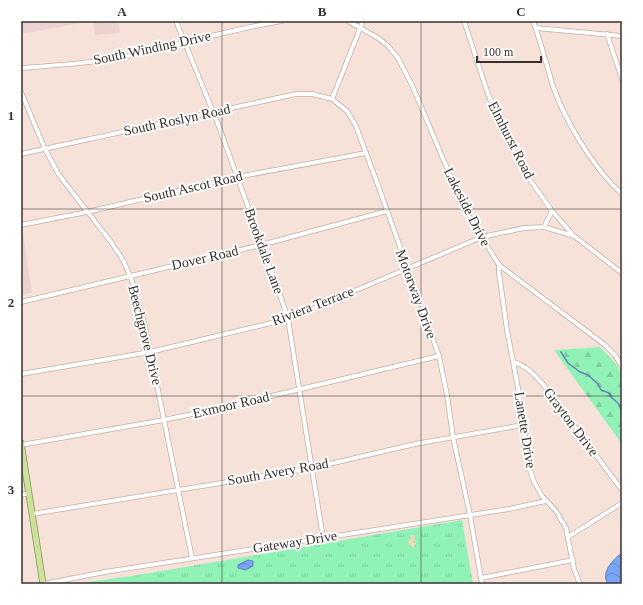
<svg xmlns="http://www.w3.org/2000/svg" width="643" height="605" viewBox="0 0 643 605" font-family="'Times New Roman',serif">
<defs>
<pattern id="grass-tufts" width="24" height="20" patternUnits="userSpaceOnUse"><rect width="24" height="20" fill="#91f2b7"/><path d="M3 7l-1-3M5 7V3M7 7l1-3M15 17l-1-3M17 17v-4M19 17l1-3" fill="none" stroke="#7ed09e"/></pattern>
<pattern id="forest-firs" width="22" height="20" patternUnits="userSpaceOnUse"><rect width="22" height="20" fill="#91f2b7"/><path d="M5 1l3.5 6h-7zM16 11l3.5 6h-7z" fill="#7ed09e"/></pattern>
<pattern id="sand-dots" width="8" height="8" patternUnits="userSpaceOnUse"><rect width="8" height="8" fill="#e7deb8"/><path d="M2 2h.1M6 6h.1" fill="none" stroke="#c7bf9e" stroke-width="1.8" stroke-linecap="round"/></pattern>
<pattern id="water-waves" width="16" height="10" patternUnits="userSpaceOnUse"><rect width="16" height="10" fill="#7aa5f7"/><path d="M0 5q4-4 8 0t8 0" fill="none" stroke="#6587c8"/></pattern>
</defs>
<rect width="100%" height="100%" fill="#f7e2da"/>
<!-- commercial -->
<g fill="#edd3cf">
<path d="M21 21H92L21 34Z"/>
<path d="M93 21H119L120 33 95 35Z"/>
<path d="M21 219 32 293 21 295Z"/>
</g>
<!-- grass -->
<path fill="url(#grass-tufts)" d="M462 520 473 584H72L132 576Z"/>
<!-- forest -->
<path fill="url(#forest-firs)" d="M600 347 616 364 622 375V444L554 350Z"/>
<!-- sand -->
<path fill="url(#sand-dots)" d="M414 534 416 544 413 548 409 545 408 542 411 535Z"/>
<!-- water -->
<g fill="url(#water-waves)" stroke="#6682bb">
<path d="M622 553V584H608C600 573 613 559 622 553Z"/>
<path d="M248 560 253 561V566L245 570 238 568V565Z"/>
</g>
<g fill="none" stroke-linecap="round" stroke-linejoin="round">
<!-- stream -->
<path stroke="#6682bb" stroke-width="1.5" d="M561 352 568 363 580 372 588 375 598 384 601 390 609 393 612 398 618 403 622 411"/>
<defs>
<g id="minor">
<path d="M176 21 218 124 280 295 288 319 323 538"/>
<path d="M348 21 378 38 388 46 398 58 412 85 452 180 470 218 499 265 605 345 615 355 622 367"/>
<path d="M363 21 332 99 347 111 356 126 379 188 439 356 447 395 453 437 470 515 482 584"/>
<path d="M464 21 488 94 505 133 523 170 552 211 574 236 622 273"/>
<path d="M533 21C541 42 546 64 553 86 565 121 594 169 622 194"/>
<path d="M536 28 622 36"/>
<path d="M607 34 622 79"/>
<path d="M21 68C59 65 95 63 133 55 183 44 232 29 282 21"/>
<path d="M21 92 45 149 59 175 111 242 123 260 131 278 145 326 192 558"/>
<path d="M21 154 296 94H312L332 99"/>
<path d="M21 225 87 212 237 177 366 153"/>
<path d="M544 227 552 211"/>
<path d="M499 265V273L507 330 519 393 530 470 534 482 542 496 556 511 566 528 574 569 580 584"/>
<path d="M21 302 261 245 387 211"/>
<path d="M513 362C526 365 533 374 542 383L622 490"/>
<path d="M21 374 150 352 288 319 482 237 524 228 544 227 574 236"/>
<path d="M21 445 164 420 221 408 439 356"/>
<path d="M21 495 29 493"/>
<path d="M32 514 312 468 415 444 523 425"/>
<path d="M568 537 622 503"/>
<path d="M481 578 573 560"/>
<path d="M43 584 105 572 509 509 546 501"/>
</g>
<path id="major" d="M21 443 43 584"/>
</defs>
<!-- minor casing -->
<use href="#minor" stroke="#c4b0a9" stroke-width="5.5"/>
<!-- major casing -->
<use href="#major" stroke="#84954c" stroke-width="7"/>
<!-- minor -->
<use href="#minor" stroke="#fff" stroke-width="4"/>
<!-- major -->
<use href="#major" stroke="#cde09d" stroke-width="5.5"/>
</g>
<!-- grid -->
<path fill="none" stroke="#39312e" stroke-width="1" stroke-opacity="0.55" d="M222 21V584M421 21V584M21 209H622M21 396H622"/>
<g text-anchor="middle" dominant-baseline="central" stroke-width="4" stroke-linejoin="round" paint-order="stroke">
<!-- street labels -->
<g font-size="14" fill="#39312e" stroke="#fff">
<text transform="translate(152 48) rotate(-12)">South Winding Drive</text>
<text transform="translate(177 120) rotate(-12)">South Roslyn Road</text>
<text transform="translate(511 140) rotate(63)">Elmhurst Road</text>
<text transform="translate(193 187) rotate(-13)">South Ascot Road</text>
<text transform="translate(467 207) rotate(63)">Lakeside Drive</text>
<text transform="translate(264 251) rotate(70)">Brookdale Lane</text>
<text transform="translate(205 258) rotate(-13)">Dover Road</text>
<text transform="translate(416 294) rotate(70)">Motorway Drive</text>
<text transform="translate(313 306) rotate(-21)">Riviera Terrace</text>
<text transform="translate(145 335) rotate(76)">Beechgrove Drive</text>
<text transform="translate(231 405) rotate(-13)">Exmoor Road</text>
<text transform="translate(571 422) rotate(53)">Grayton Drive</text>
<text transform="translate(525 430) rotate(81)">Lanette Drive</text>
<text transform="translate(278 472) rotate(-10)">South Avery Road</text>
<text transform="translate(295 542) rotate(-9)">Gateway Drive</text>
</g>
</g>
<!-- border -->
<rect width="643" height="605" fill="none" stroke="#ffffff" stroke-width="44"/>
<!-- scale -->
<path d="M477 56v6h64v-6" fill="none" stroke="#39312e" stroke-width="2"/>
<text x="483" y="56" font-size="12" fill="#39312e" stroke="#ffffff" stroke-width="3" paint-order="stroke">100 m</text>
<rect x="22" y="22" width="599" height="561" fill="none" stroke="#39312e" stroke-width="1.5"/>
<g font-size="13" text-anchor="middle" font-weight="bold" fill="#39312e">
<text x="122" y="16">A</text>
<text x="322" y="16">B</text>
<text x="521" y="16">C</text>
<text x="11" y="120">1</text>
<text x="11" y="307">2</text>
<text x="11" y="494">3</text>
</g>
</svg>
